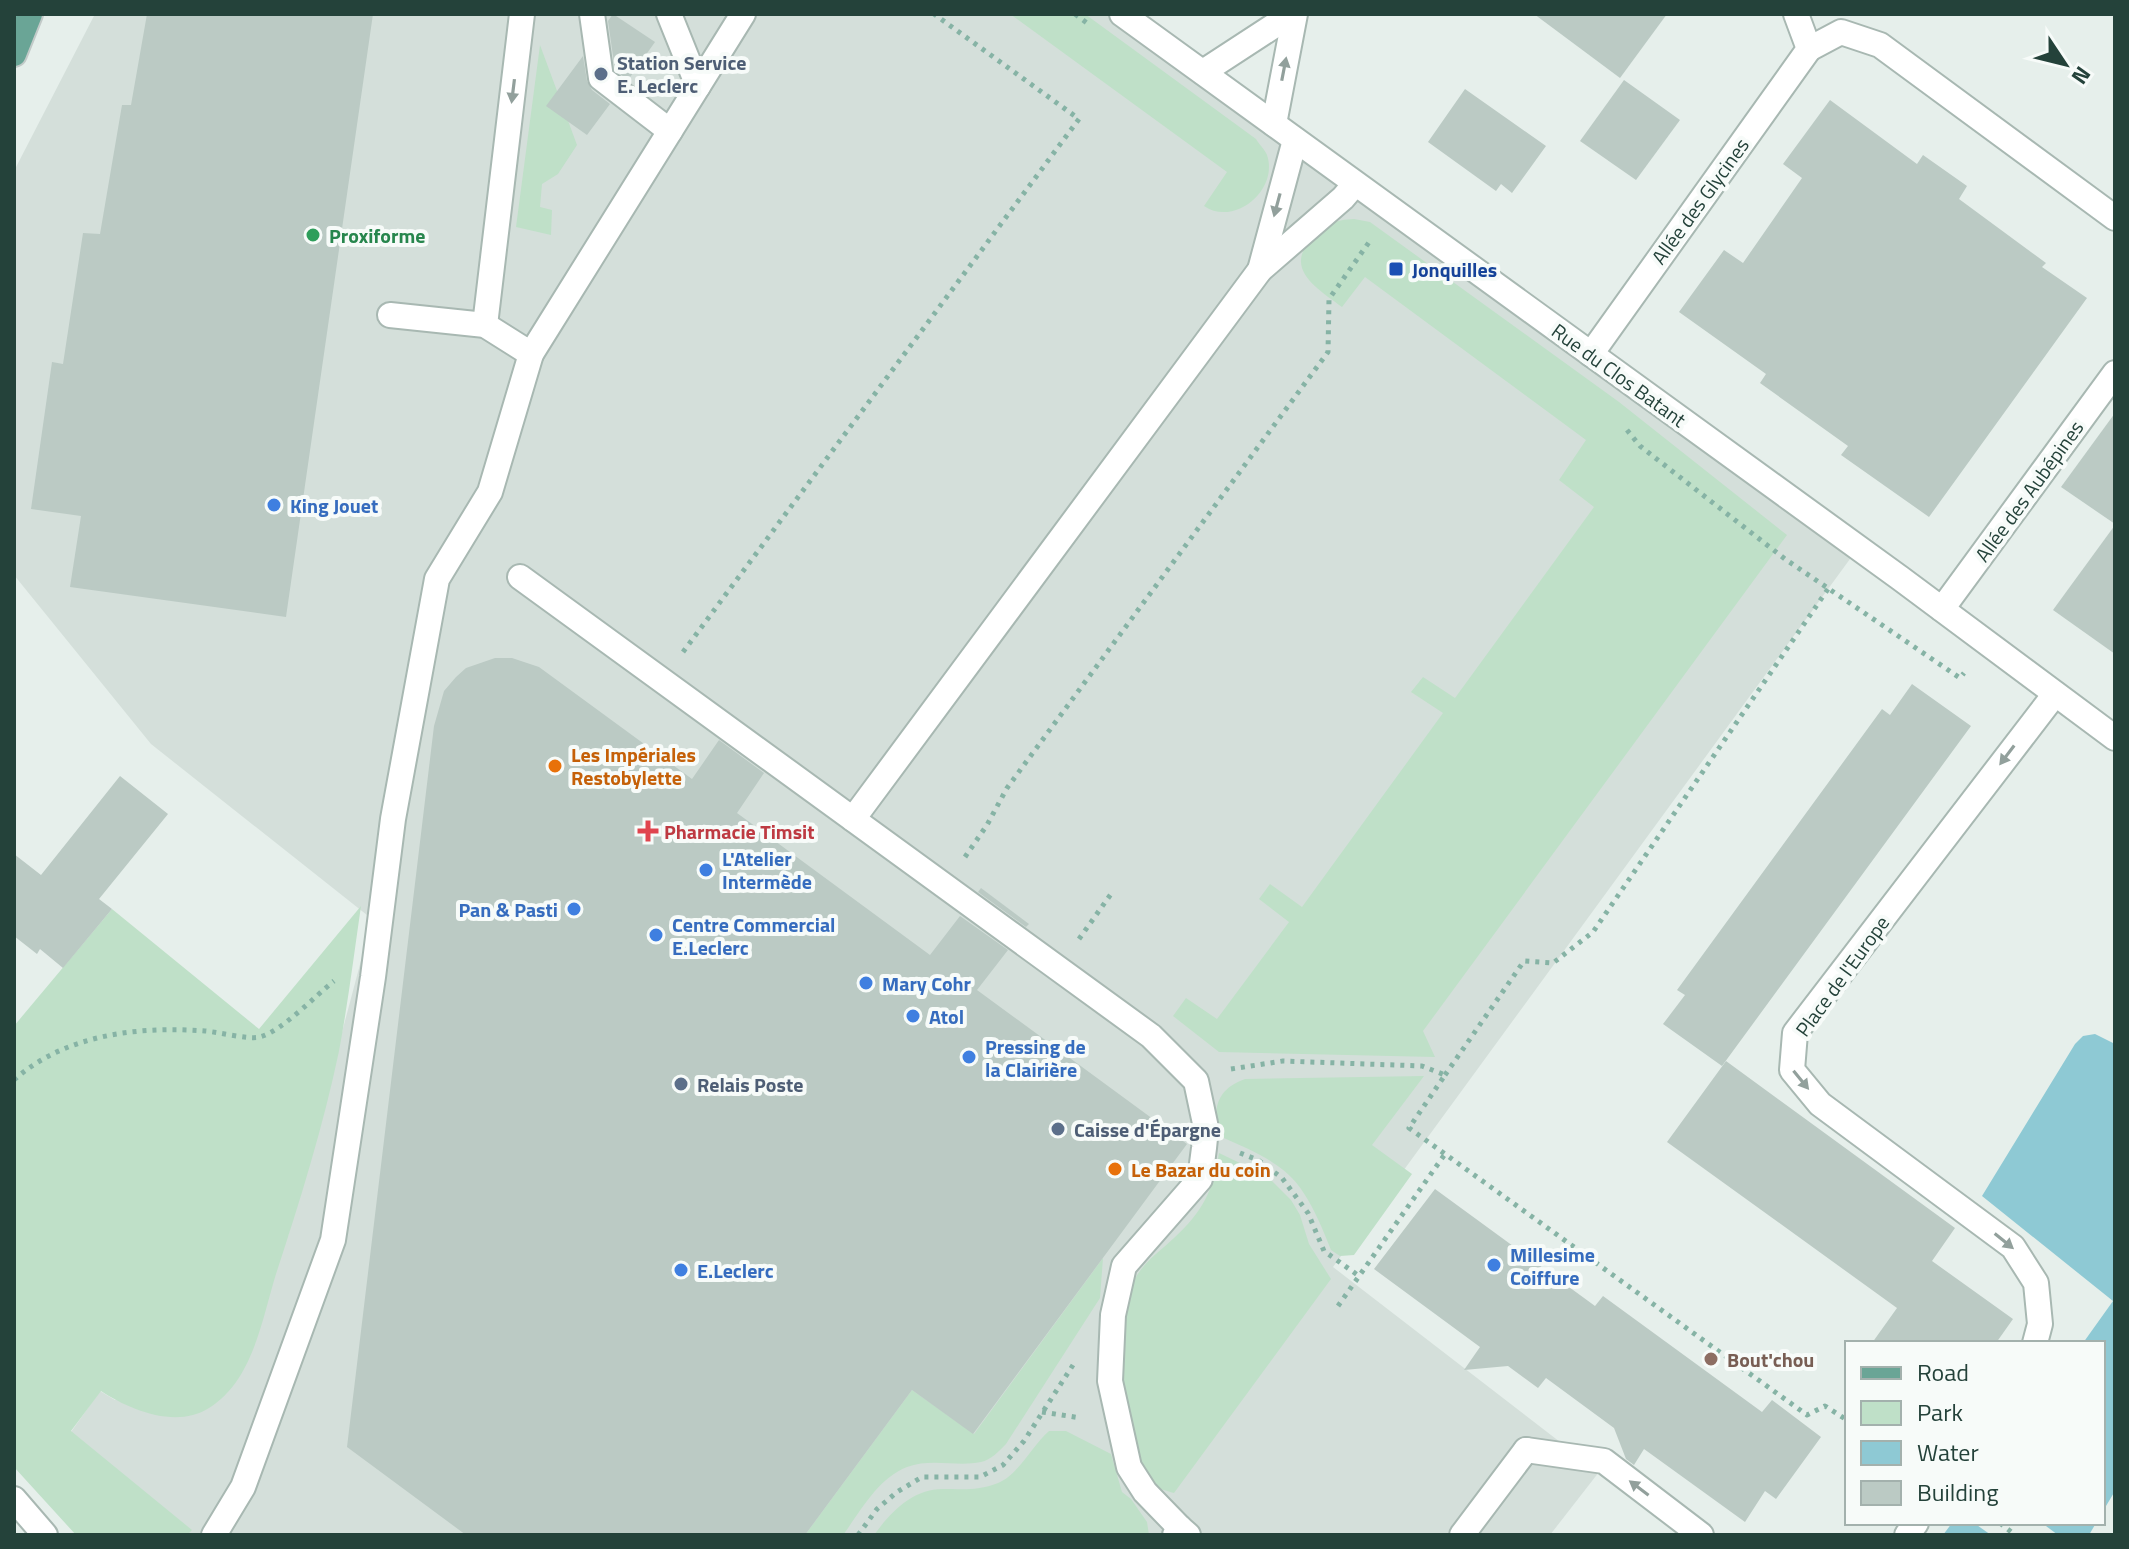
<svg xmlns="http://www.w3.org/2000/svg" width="2129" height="1549" viewBox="0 0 2129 1549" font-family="'Titillium Web',sans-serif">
<rect width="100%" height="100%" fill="#e6efeb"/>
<!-- built -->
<path fill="#d4dfda" d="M95 14H1122L1858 548 1333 1267 1599 1472 1550 1535H165L71 1432 100 1391 115 1400 288 1236 372 919 151 744 14 575V171Z"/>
<!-- green -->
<g fill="#bfe0c8">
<path d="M1010 14H1085L1256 139C1259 144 1265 150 1267 155 1279 190 1234 227 1204 206L1227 172Z"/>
<path d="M540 45 577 145 558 174 542 184 540 207 552 210 551 235 516 227Z"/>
<path d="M1354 219 1370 222 1619 402 1787 535 1423 1031 1435 1057 1219 1052 1173 1016 1186 998 1217 1019 1289 922 1259 899 1270 884 1302 907 1443 713 1411 692 1423 677 1455 698 1594 507 1559 480 1586 440 1365 277 1342 307C1316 288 1281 267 1315 236 1329 223 1335 220 1354 219Z"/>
<path d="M361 906C354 954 348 1003 339 1051 323 1127 300 1201 276 1274 262 1319 253 1381 209 1408 176 1429 130 1410 101 1391L71 1431 192 1530 187 1535H76L14 1467V1026L112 909 259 1029Z"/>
<path d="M1424 1076 1372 1145 1412 1174 1354 1255 1340 1256 1331 1250C1323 1230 1315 1210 1303 1192 1285 1163 1249 1149 1219 1136 1212 1108 1217 1089 1245 1079Z"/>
<path d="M1219 1153 1267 1176 1291 1200 1300 1215 1309 1244 1331 1279 1174 1493C1164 1490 1154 1488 1147 1479 1143 1473 1141 1463 1138 1457 1120 1409 1112 1336 1131 1288 1139 1265 1157 1254 1174 1238 1203 1211 1213 1191 1219 1153Z"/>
<path d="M1103 1258 1100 1298 1006 1444C999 1451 991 1460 981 1462 957 1467 931 1458 907 1467 878 1478 860 1512 843 1535H805L912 1390 974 1434Z"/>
<path d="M1049 1431H1066L1111 1454 1122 1492 1131 1499 1147 1522 1149 1535H874C891 1512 912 1489 943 1489 963 1489 978 1491 998 1483 1018 1475 1032 1446 1049 1431Z"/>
</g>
<!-- water -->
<g fill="#8ec9d4">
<path d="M2095 1034 2115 1044V1491L2103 1511V1343H2083L2113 1301 1982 1196 2075 1044 2083 1036Z"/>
<path d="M1952 1523H1974L1991 1535H1943Z"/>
<path d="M2042 1523H2096L2089 1535H2058Z"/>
</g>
<!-- building -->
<g fill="#bbcac4">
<path d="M147 14H373L286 617 70 587 81 516 31 509 52 362 63 364 83 233 100 234 122 105H131Z"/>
<path d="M613 14 655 42 628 80 615 70 608 21Z"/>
<path d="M1534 14H1667L1620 78Z"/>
<path d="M583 56 587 81 592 90 610 104 587 135 546 106Z"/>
<path d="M1624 80 1680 120 1636 180 1580 141Z"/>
<path d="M1465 89 1546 146 1512 193 1501 184 1496 191 1428 142Z"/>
<path d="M1830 100 1917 164 1923 155 1967 186 1959 199 2046 263 2042 267 2087 298 1929 517 1841 455 1848 446 1760 383 1766 374 1679 312 1724 250 1743 263 1802 178 1783 164Z"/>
<path d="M2115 413V524L2061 487Z"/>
<path d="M2115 525V654L2053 610Z"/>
<path d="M495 658H512L539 667 692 779 719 740 764 773 737 813 930 955 960 916 1008 950 977 990 1187 1144 973 1434 912 1390 805 1535H466L347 1447 434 726 444 691 456 677 466 668Z"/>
<path d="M1912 684 1971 726 1722 1066 1663 1024 1685 995 1677 990 1882 709 1890 715Z"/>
<path d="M120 776 168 814 99 899 112 909 63 968 40 949 37 954 14 936V854L41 875Z"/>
<path d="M981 888 1029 924 1026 927 978 892Z"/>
<path d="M1726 1061 1955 1228 1932 1261 2013 1319 1996 1343H1872L1897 1308 1667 1142Z"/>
<path d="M1435 1189 1595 1306 1603 1296 1762 1412 1772 1400 1821 1437 1776 1499 1765 1491 1745 1522 1644 1449 1634 1465 1626 1459 1614 1428 1546 1378 1538 1388 1508 1366 1464 1370 1480 1347 1374 1269Z"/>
</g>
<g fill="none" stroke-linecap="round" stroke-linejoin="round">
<defs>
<g id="service">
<path d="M592 14 601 78 670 131"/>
<path d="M669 14 698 86"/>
<path d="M1260 270 1295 140"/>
<path d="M390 315 485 325 531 354 743 14"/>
<path d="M485 325 522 14"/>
<path d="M520 577 1151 1036 1196 1081 1206 1128 1204 1148 1200 1179 1124 1266 1113 1315 1110 1381 1129 1467 1145 1492 1180 1528"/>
<path d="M853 819 1260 270 1343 198 1355 184"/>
<path d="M214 1535 243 1487 333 1240 373 977 393 819 437 579 490 492 531 354"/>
<path d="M1462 1535 1526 1450"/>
</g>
<g id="minor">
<path d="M1122 14 1900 578 2115 738"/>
<path d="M1809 49 1841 32 1880 45 2115 218"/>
<path d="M1203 72 1292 14"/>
<path d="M1274 124 1295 14"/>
<path d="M1591 354 1809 49 1796 14"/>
<path d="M1942 609 2115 373"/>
<path d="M2035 1343 2040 1324 2036 1283 2013 1247 1820 1104 1792 1070 1795 1033 2055 694"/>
<path d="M1526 1450 1604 1461 1701 1535"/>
<path d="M14 1499 45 1535"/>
<path d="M1175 1535 1180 1528 1188 1535"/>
<path d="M1907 1535 1916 1523"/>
</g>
<path id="primary" d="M14 54 30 14"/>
</defs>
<!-- service casing -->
<use href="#service" stroke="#a8b8b2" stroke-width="28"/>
<!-- minor casing -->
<use href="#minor" stroke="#a8b8b2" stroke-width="28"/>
<!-- primary casing -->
<use href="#primary" stroke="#c2cac8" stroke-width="28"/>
<!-- path -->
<g stroke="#86b3a5" stroke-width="5" stroke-dasharray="4 6" stroke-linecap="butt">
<path d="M1075 14 1087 23"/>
<path d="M1627 430 1640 446 1785 559 1960 678 1964 673"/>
<path d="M683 652 1079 119 934 14"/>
<path d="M965 857 987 825 1007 788 1328 352 1329 299 1372 238"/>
<path d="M1079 939 1111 894"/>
<path d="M1231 1069 1283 1061 1422 1066 1445 1075 1409 1128 1807 1415 1825 1406 1847 1420"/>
<path d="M1445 1075 1524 961 1553 963 1593 932 1828 589"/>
<path d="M14 1080C65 1034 140 1026 205 1031 219 1032 249 1040 260 1037 282 1031 315 996 334 981"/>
<path d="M1240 1153 1258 1160 1282 1178 1308 1213 1324 1251 1359 1276"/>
<path d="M1338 1306 1445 1154"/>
<path d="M1042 1412 1081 1418"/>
<path d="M2000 1523 2015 1535"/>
<path d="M858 1535 877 1509 897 1492 922 1477H980L1003 1465 1024 1441 1073 1365"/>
</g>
<!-- service -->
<use href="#service" stroke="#fff" stroke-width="24"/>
<!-- minor -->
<use href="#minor" stroke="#fff" stroke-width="24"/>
<!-- primary -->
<use href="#primary" stroke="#6aa596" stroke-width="24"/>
</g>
<!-- one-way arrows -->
<defs><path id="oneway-solid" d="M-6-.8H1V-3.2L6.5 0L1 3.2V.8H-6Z" transform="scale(2)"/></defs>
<g fill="#92a09c">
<use href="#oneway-solid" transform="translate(1284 69) rotate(-79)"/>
<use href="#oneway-solid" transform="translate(513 91) rotate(97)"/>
<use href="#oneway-solid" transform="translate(1277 205) rotate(105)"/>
<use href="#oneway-solid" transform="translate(2007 755) rotate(127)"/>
<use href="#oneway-solid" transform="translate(1801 1080) rotate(51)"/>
<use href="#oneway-solid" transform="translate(2004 1241) rotate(39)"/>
<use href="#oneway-solid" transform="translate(1639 1488) rotate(-143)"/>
</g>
<!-- markers -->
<g fill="#5c6f8a" stroke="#f7fbf9" stroke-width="3">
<circle cx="601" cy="74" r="8"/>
<circle cx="681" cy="1084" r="8"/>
<circle cx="1058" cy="1129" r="8"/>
</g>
<circle fill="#2e9e5b" stroke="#f7fbf9" stroke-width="3" cx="313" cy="235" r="8"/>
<rect fill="#1a4fb4" stroke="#f7fbf9" stroke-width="3" x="1388" y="261" width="16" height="16" rx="4"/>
<g fill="#3f7fe0" stroke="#f7fbf9" stroke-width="3">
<circle cx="274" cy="505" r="8"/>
<circle cx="706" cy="870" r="8"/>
<circle cx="574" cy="909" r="8"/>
<circle cx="656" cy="935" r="8"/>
<circle cx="866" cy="983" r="8"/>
<circle cx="913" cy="1016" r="8"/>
<circle cx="969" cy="1057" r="8"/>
<circle cx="1494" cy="1265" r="8"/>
<circle cx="681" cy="1270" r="8"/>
</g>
<g fill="#e8710a" stroke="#f7fbf9" stroke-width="3">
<circle cx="555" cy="766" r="8"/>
<circle cx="1115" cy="1169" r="8"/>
</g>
<path fill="#e0444e" stroke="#f7fbf9" stroke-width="3" d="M644 819h8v8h8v8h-8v8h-8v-8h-8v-8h8z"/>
<circle fill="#8d6e63" stroke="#f7fbf9" stroke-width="3" cx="1711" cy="1359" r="8"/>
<g text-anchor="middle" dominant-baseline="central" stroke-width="8" stroke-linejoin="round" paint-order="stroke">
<!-- service labels -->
<g font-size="20" font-weight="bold" fill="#4e5e75" stroke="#f7fbf9" text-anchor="start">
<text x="617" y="62">Station Service<tspan x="617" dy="23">E. Leclerc</tspan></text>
<text x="697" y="1084">Relais Poste</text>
<text x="1074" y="1129">Caisse d'Épargne</text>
</g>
<!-- street labels -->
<g font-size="20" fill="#24423a" stroke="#f7fbf9">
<text transform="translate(1700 201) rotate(-54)">Allée des Glycines</text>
<text transform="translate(1619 375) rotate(36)">Rue du Clos Batant</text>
<text transform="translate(2029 491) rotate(-54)">Allée des Aubépines</text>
<text transform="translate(1842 976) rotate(-54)">Place de l'Europe</text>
</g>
<!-- leisure labels -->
<g font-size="20" font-weight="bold" fill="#27864d" stroke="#f7fbf9" text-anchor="start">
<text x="329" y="235">Proxiforme</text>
</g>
<!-- transit labels -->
<g font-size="20" font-weight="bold" fill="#164399" stroke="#f7fbf9" text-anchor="start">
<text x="1412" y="269">Jonquilles</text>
</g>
<!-- shop labels -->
<g font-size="20" font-weight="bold" fill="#366cbe" stroke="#f7fbf9" text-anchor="start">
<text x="290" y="505">King Jouet</text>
<text x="722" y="858">L'Atelier<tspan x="722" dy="23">Intermède</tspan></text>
<text x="558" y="909" text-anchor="end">Pan &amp; Pasti</text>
<text x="672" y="924">Centre Commercial<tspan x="672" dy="23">E.Leclerc</tspan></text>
<text x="882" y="983">Mary Cohr</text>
<text x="929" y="1016">Atol</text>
<text x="985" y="1046">Pressing de<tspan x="985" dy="23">la Clairière</tspan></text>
<text x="1510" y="1254">Millesime<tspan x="1510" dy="23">Coiffure</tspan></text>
<text x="697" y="1270">E.Leclerc</text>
</g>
<!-- food labels -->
<g font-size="20" font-weight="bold" fill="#c56008" stroke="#f7fbf9" text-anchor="start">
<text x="571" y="754">Les Impériales<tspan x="571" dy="23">Restobylette</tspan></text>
<text x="1131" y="1169">Le Bazar du coin</text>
</g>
<!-- health labels -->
<g font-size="20" font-weight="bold" fill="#be3a42" stroke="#f7fbf9" text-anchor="start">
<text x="664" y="831">Pharmacie Timsit</text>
</g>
<!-- education labels -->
<g font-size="20" font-weight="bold" fill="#785e54" stroke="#f7fbf9" text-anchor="start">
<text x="1727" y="1359">Bout'chou</text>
</g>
</g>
<!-- border -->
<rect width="2129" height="1549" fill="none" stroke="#24423a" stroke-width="32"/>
<!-- legend -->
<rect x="1845" y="1341" width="260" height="184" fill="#f7fbf9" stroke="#a3b1ad" stroke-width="2"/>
<rect x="1861" y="1367" width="40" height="12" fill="#6aa596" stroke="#a3b1ad" stroke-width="2"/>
<text x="1917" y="1381" font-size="24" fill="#24423a">Road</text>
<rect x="1861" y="1401" width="40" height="24" fill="#bfe0c8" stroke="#a3b1ad" stroke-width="2"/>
<text x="1917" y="1421" font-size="24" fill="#24423a">Park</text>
<rect x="1861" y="1441" width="40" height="24" fill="#8ec9d4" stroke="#a3b1ad" stroke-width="2"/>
<text x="1917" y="1461" font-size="24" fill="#24423a">Water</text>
<rect x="1861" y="1481" width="40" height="24" fill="#bbcac4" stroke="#a3b1ad" stroke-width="2"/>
<text x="1917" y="1501" font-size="24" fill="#24423a">Building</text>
<!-- north arrow -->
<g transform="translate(2065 64) rotate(125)" stroke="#f7fbf9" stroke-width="6" paint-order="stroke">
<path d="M0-6L14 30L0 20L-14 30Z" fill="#24423a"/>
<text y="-12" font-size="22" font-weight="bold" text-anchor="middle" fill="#24423a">N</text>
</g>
</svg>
